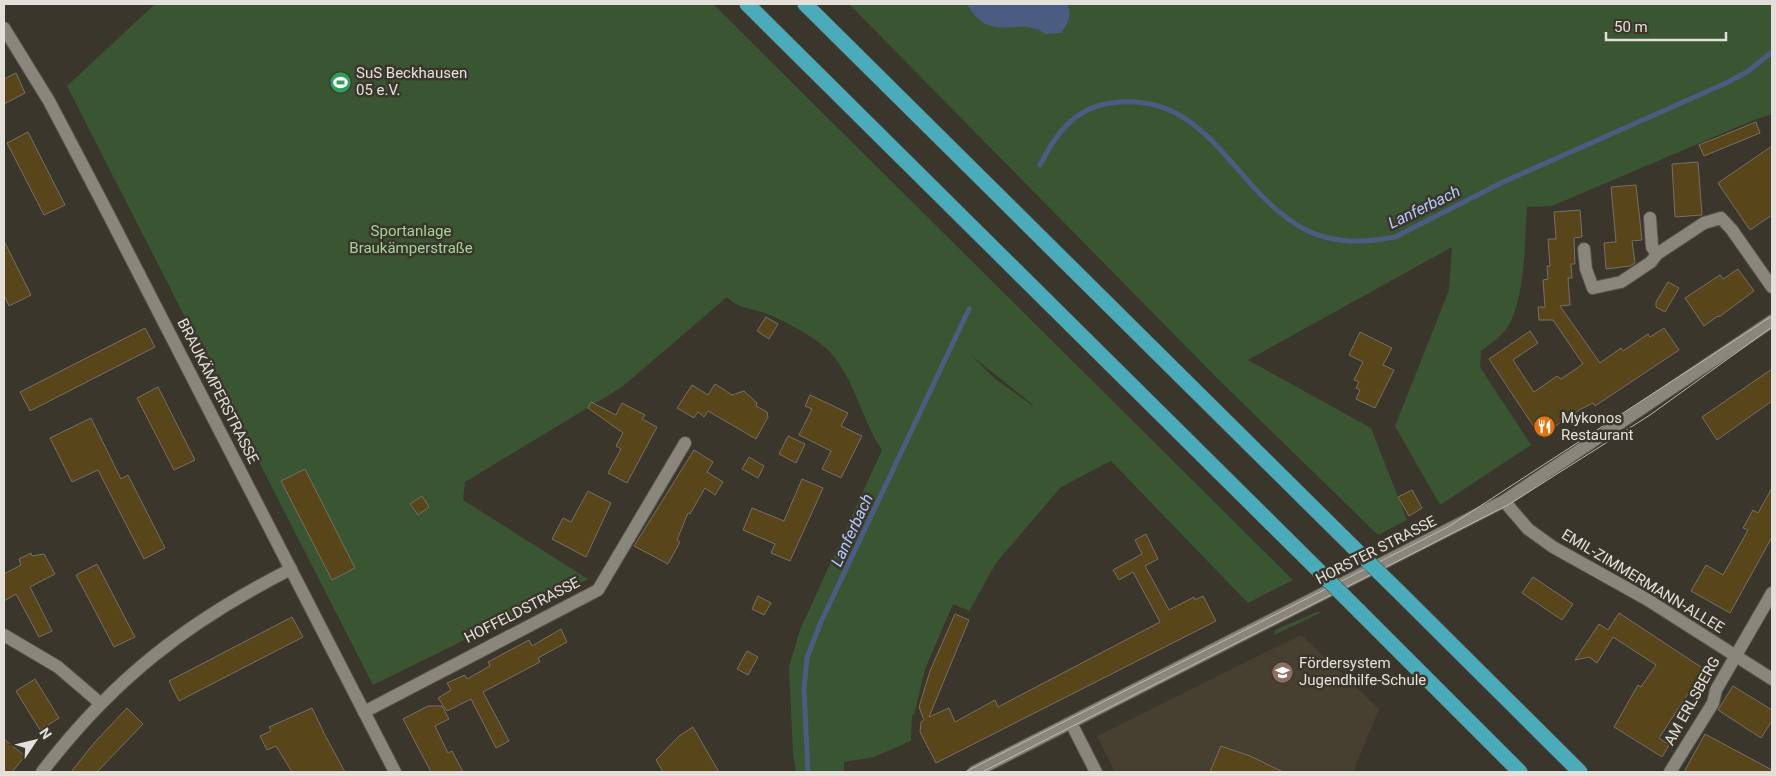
<svg xmlns="http://www.w3.org/2000/svg" width="1776" height="776" viewBox="0 0 1776 776" font-family="Roboto,sans-serif">
<rect width="100%" height="100%" fill="#3b362c"/>
<!-- built -->
<path fill="#473f2f" d="M1301 635 1379 709 1353 772H1115L1097 736Z"/>
<!-- green -->
<g fill="#395532" fill-rule="evenodd">
<path d="M155 4H713L1293 580 1248 603 1111 461 1061 487 996 563 969 611 953 604 925 669 914 715H912L911 741 874 757 844 762V772H796L793 753 789 667 800 630 882 450C861 419 856 381 830 352 817 338 783 320 765 313 749 307 740 310 727 297L622 387 465 482 463 500 588 579 373 685 67 86ZM971 355 1033 405V406L994 378Z"/>
<path d="M849 4H1772V114L1754 120 1552 206 1527 207C1524 245 1526 286 1511 321 1505 334 1492 343 1481 351L1480 367 1531 445 1440 505 1395 426 1449 290 1452 247 1248 360 1371 428 1407 520 1378 535 1217 378Z"/>
<path d="M1317 612H1322L1274 635 1275 630Z"/>
</g>
<!-- water -->
<path fill="#4a5c82" d="M967 4H1067C1073 15 1068 23 1061 33L1045 34C1019 14 991 47 967 4Z"/>
<g fill="none" stroke-linecap="round" stroke-linejoin="round">
<!-- stream -->
<g stroke="#4a5c82" stroke-width="5">
<path d="M1040 165C1055 135 1074 108 1111 103 1210 89 1232 192 1306 230 1335 244 1364 243 1395 237L1503 182 1724 84 1747 72 1772 52"/>
<path d="M808 772 804 689 807 658 820 624 969 309"/>
</g>
</g>
<!-- building -->
<g fill="#59451a" stroke="#757065">
<path d="M16 73 25 93 4 104V79Z"/>
<path d="M1756 122 1760 133 1704 156 1699 145Z"/>
<path d="M28 132 65 205 44 215 7 143Z"/>
<path d="M1772 146V215L1750 230 1718 183Z"/>
<path d="M1698 162 1702 215 1675 217 1672 164Z"/>
<path d="M1636 185 1642 240 1632 241 1635 263 1630 266 1606 269 1604 243 1616 242 1611 187Z"/>
<path d="M1580 210 1582 237 1574 238 1575 264H1571L1572 278H1568L1570 305 1560 306 1600 363 1621 348 1623 351 1648 334 1650 337 1664 328 1679 350 1595 406 1593 403 1581 409 1540 436 1489 359 1530 331 1538 343 1513 360 1534 392 1557 376 1561 379 1583 364 1553 320H1539L1538 307H1545L1543 280 1548 279 1547 266H1550L1548 239H1556L1554 212Z"/>
<path d="M4 241 31 295 9 306 4 295Z"/>
<path d="M1738 269 1754 291 1719 317 1718 316 1704 326 1685 298 1720 275 1723 279Z"/>
<path d="M1668 282 1679 288 1665 312 1656 307V302Z"/>
<path d="M766 317 778 324 769 339 757 331Z"/>
<path d="M145 328 155 347 30 411 20 392Z"/>
<path d="M1360 332 1392 348 1383 365 1394 370 1375 408 1356 399 1360 390 1356 388 1359 382 1354 380 1363 362 1349 355Z"/>
<path d="M1772 369V401L1717 440 1702 417Z"/>
<path d="M715 384 732 395 744 391 757 403 756 406 767 412 768 417 756 439 708 411 704 417 698 412 694 418 677 408 692 385 708 395Z"/>
<path d="M158 387 195 460 174 470 137 398Z"/>
<path d="M810 395 848 413 841 426 862 436 841 478 822 469 831 451 799 435 812 409 805 406Z"/>
<path d="M591 402 616 415 622 403 645 415 642 419 657 427 627 483 608 473 621 449 616 446 623 433 588 408Z"/>
<path d="M91 418 121 479 128 475 165 548 144 559 98 470 72 482 50 438Z"/>
<path d="M788 436 805 444 796 463 779 454Z"/>
<path d="M694 450 713 462 707 472 723 482 715 495 705 488 690 514 688 513 677 540 680 542 668 564 634 546Z"/>
<path d="M749 457 764 466 758 478 742 469Z"/>
<path d="M305 469 355 568 332 580 281 481Z"/>
<path d="M802 479 823 488 790 561 771 553 775 544 743 530 752 508 784 521Z"/>
<path d="M1772 488V537L1730 613 1691 591 1706 565 1723 575 1748 530 1743 528 1753 510 1758 513Z"/>
<path d="M1412 490 1422 508 1409 516 1398 497Z"/>
<path d="M588 491 611 503 586 557 552 539 563 518 571 522Z"/>
<path d="M422 496 429 507 418 515 410 504Z"/>
<path d="M1146 534 1158 559 1145 566 1169 610 1194 597 1195 600 1203 596 1216 621 936 763 920 732 921 722 924 720 919 707 930 671 955 614 969 620 929 717 949 708 955 722 995 700 998 707 1160 622 1133 572 1119 580 1113 570 1142 554 1135 540Z"/>
<path d="M31 553 32 556 44 554 55 574 30 587 52 631 39 637 16 594 4 601V574L21 565 19 559Z"/>
<path d="M97 564 135 637 114 647 76 575Z"/>
<path d="M1533 577 1573 604 1562 620 1522 593Z"/>
<path d="M758 596 771 603 764 615 752 609Z"/>
<path d="M1619 613 1704 669 1659 738 1669 745 1662 757 1614 727 1638 685 1641 687 1656 665 1613 637 1597 663 1589 657 1575 660 1599 624 1608 630Z"/>
<path d="M292 617 303 637 179 701 169 681Z"/>
<path d="M561 629 567 642 538 658 540 662 483 692 509 741 496 748 471 699 447 711 438 698 451 690 447 683 465 675 467 679 490 666 488 662 529 640 532 646Z"/>
<path d="M747 651 758 657 748 675 737 669Z"/>
<path d="M35 679 59 718 40 730 16 691Z"/>
<path d="M1733 686 1772 710V721L1761 738 1718 710Z"/>
<path d="M428 706H442L449 719 435 726 448 753 452 751 463 772H431L403 719Z"/>
<path d="M127 708 143 724 97 772H71L95 742Z"/>
<path d="M312 708 326 737 345 772H292L276 746 267 750 260 736 271 731 269 727Z"/>
<path d="M693 727 719 772H663L656 760 679 736Z"/>
<path d="M1705 734 1772 770V772H1684Z"/>
<path d="M4 739 25 756 12 772H4Z"/>
<path d="M1221 746 1250 756 1283 772H1210Z"/>
</g>
<g fill="none" stroke-linecap="round" stroke-linejoin="round">
<defs>
<g id="street">
<path d="M1650 218 1652 247 1657 254"/>
<path d="M1584 249 1586 269 1593 288 1621 282 1651 262 1657 254 1704 223 1721 218 1732 230 1772 287"/>
<path d="M4 635 58 667 100 703"/>
<path d="M364 712 598 590 685 443"/>
<path d="M1071 723 1096 772"/>
<path d="M42 772C113 679 187 622 291 569"/>
<path d="M1670 772 1713 703 1716 690 1772 593"/>
</g>
<g id="secondary">
<path d="M4 28 49 101 101 200 395 772"/>
<path d="M1504 501 1528 529 1553 547 1648 600 1772 679"/>
<path d="M974 772 1504 501 1772 321"/>
</g>
<g id="highway">
<path d="M747 4 1315 567"/>
<path d="M805 4 1353 547"/>
<path d="M1397 590 1580 772"/>
<path d="M1359 611 1520 772"/>
</g>
</defs>
<!-- street casing -->
<use href="#street" stroke="#58544b" stroke-width="14"/>
<!-- secondary casing -->
<use href="#secondary" stroke="#58544b" stroke-width="14"/>
<!-- highway casing -->
<use href="#highway" stroke="#58544b" stroke-width="16"/>
<!-- street -->
<use href="#street" stroke="#8b867b" stroke-width="12"/>
<!-- secondary -->
<use href="#secondary" stroke="#8b867b" stroke-width="12"/>
<!-- highway -->
<use href="#highway" stroke="#4aacba" stroke-width="15"/>
<!-- tram -->
<g stroke="#bcb8b1" stroke-width="1">
<path d="M984 771 1508 505 1650 415 1772 327"/>
<path d="M965 772 1448 527 1772 316"/>
</g>
<defs>
<g id="highway-bridge">
<path d="M1353 547 1397 590"/>
<path d="M1315 567 1359 611"/>
</g>
</defs>
<!-- highway-bridge casing -->
<use href="#highway-bridge" stroke="#58544b" stroke-width="16" stroke-linecap="butt"/>
<!-- highway-bridge -->
<use href="#highway-bridge" stroke="#4aacba" stroke-width="15"/>
</g>
<!-- icons -->
<defs>
<symbol id="stadium-disc" viewBox="-11 -11 22 22"><circle r="9.5" fill="#2e9e5b" stroke="#3b362c"/><path d="M0-5a6.5 5 0 1 0 0 10a6.5 5 0 1 0 0-10ZM-3.5-1.8h7v3.6h-7Z" fill="#fff"/></symbol>
<symbol id="restaurant-disc" viewBox="-11 -11 22 22"><circle r="9.5" fill="#e8710a" stroke="#3b362c"/><path d="M-5-6h1v4h1v-4h1v4h1v-4h1v5L-1.5 .5V6h-2V.5L-5-1ZM5-6V6H3V1.5H1.5Q1.5-4 5-6Z" fill="#fff"/></symbol>
<symbol id="school-disc" viewBox="-11 -11 22 22"><circle r="9.5" fill="#8d6e63" stroke="#3b362c"/><path d="M0-5L7-2L0 1L-7-2ZM-4 1L0 2.5L4 1V4Q0 6-4 4Z" fill="#fff"/></symbol>
</defs>
<g fill-rule="evenodd">
<use href="#stadium-disc" x="328" y="70" width="25" height="25"/>
<use href="#restaurant-disc" x="1532" y="414" width="25" height="25"/>
<use href="#school-disc" x="1270" y="660" width="25" height="25"/>
</g>
<g text-anchor="middle" dominant-baseline="central" stroke-width="5" stroke-linejoin="round" paint-order="stroke">
<!-- poi labels -->
<g font-size="15" fill="#e3e0da" stroke="#3b362c" text-anchor="start">
<text x="356" y="73">SuS Beckhausen<tspan x="356" dy="17">05 e.V.</tspan></text>
<text x="1561" y="418">Mykonos<tspan x="1561" dy="17">Restaurant</tspan></text>
<text x="1299" y="663">Fördersystem<tspan x="1299" dy="17">Jugendhilfe-Schule</tspan></text>
</g>
<!-- park labels -->
<g font-size="15" fill="#a3d397" stroke="#3b362c">
<text x="411" y="231">Sportanlage<tspan x="411" dy="17">Braukämperstraße</tspan></text>
</g>
<!-- street labels -->
<g font-size="15" fill="#e3e0da" stroke="#3b362c">
<text transform="translate(218 391) rotate(63)">BRAUKÄMPERSTRASSE</text>
<text transform="translate(1376 550) rotate(-27)">HORSTER STRASSE</text>
<text transform="translate(1643 581) rotate(31)">EMIL-ZIMMERMANN-ALLEE</text>
<text transform="translate(522 610) rotate(-27)">HOFFELDSTRASSE</text>
<text transform="translate(1692 701) rotate(-61)">AM ERLSBERG</text>
</g>
<!-- water labels -->
<g font-size="16" font-style="italic" fill="#b3ccff" stroke="#3b362c">
<text transform="translate(1424 207) rotate(-26)">Lanferbach</text>
<text transform="translate(852 530) rotate(-65)">Lanferbach</text>
</g>
</g>
<!-- border -->
<rect width="1776" height="776" fill="none" stroke="#e3e0da" stroke-width="10"/>
<!-- north arrow -->
<g transform="translate(35 741) rotate(55)" stroke="#3b362c" stroke-width="4" paint-order="stroke">
<path d="M0-4L9 19L0 12L-9 19Z" fill="#e3e0da"/>
<text y="-8" font-size="14" font-weight="bold" text-anchor="middle" fill="#e3e0da">N</text>
</g>
<!-- scale -->
<path d="M1606 32v8h120v-8" fill="none" stroke="#e3e0da" stroke-width="2.5"/>
<text x="1614" y="32" font-size="15" fill="#e3e0da" stroke="#3b362c" stroke-width="4" paint-order="stroke">50 m</text>
</svg>
